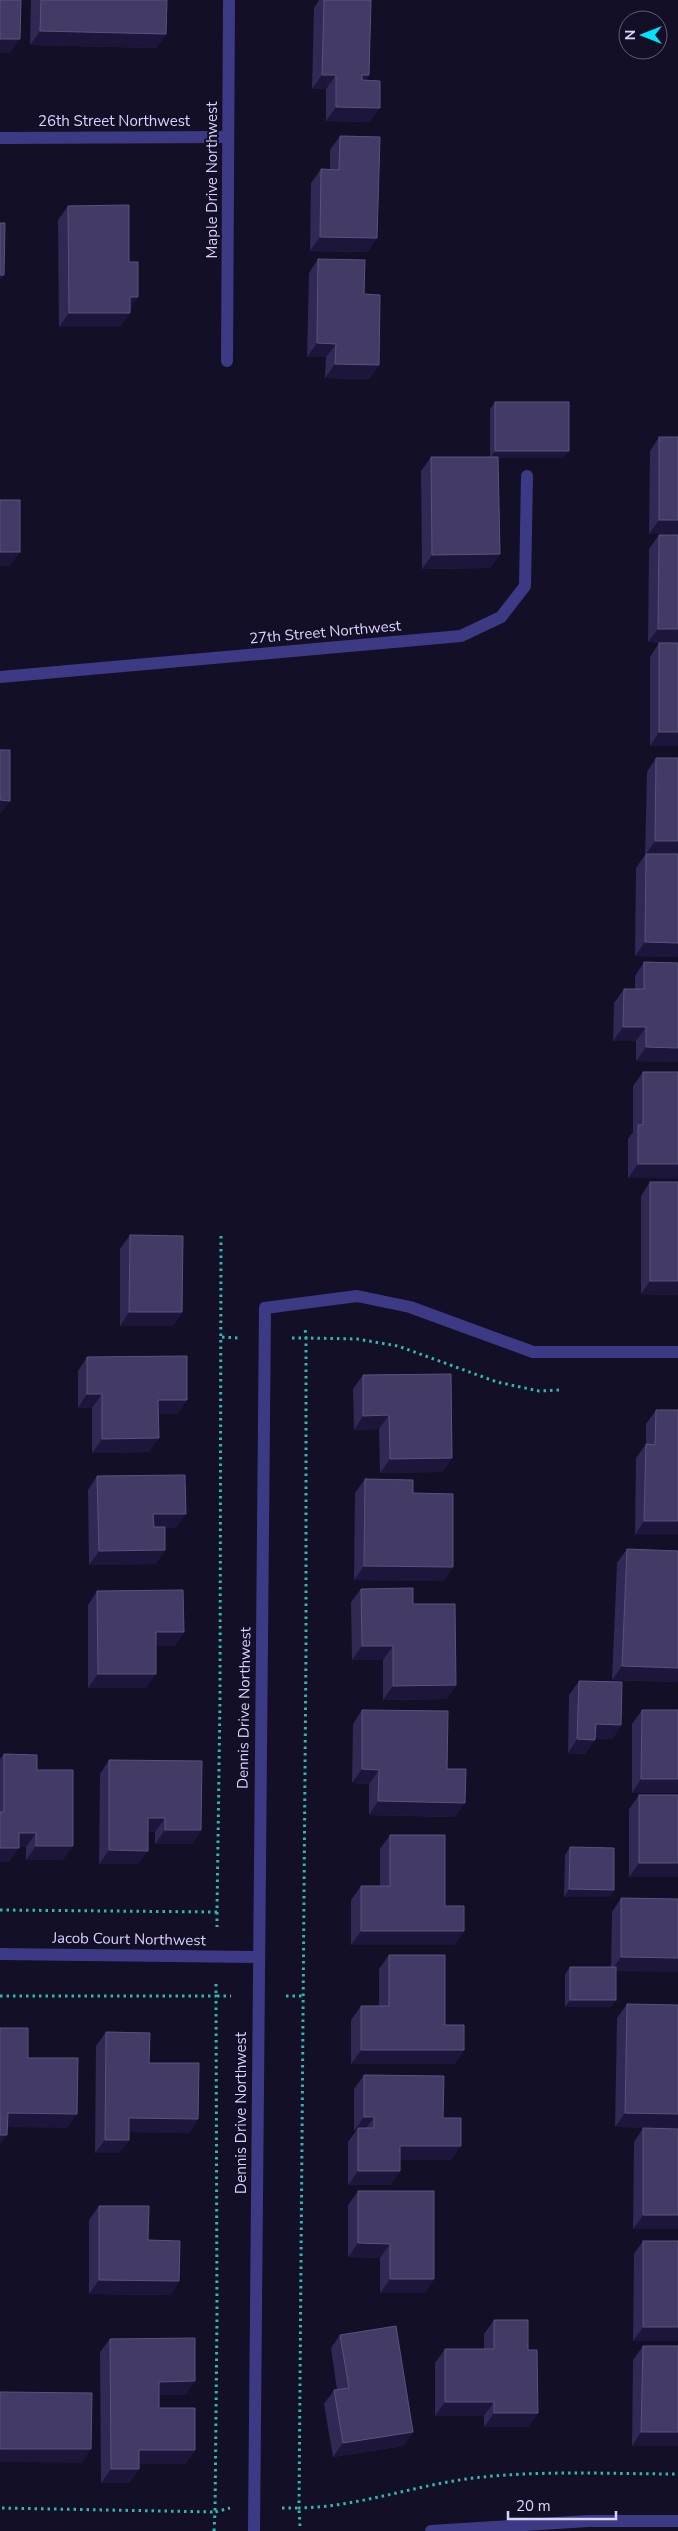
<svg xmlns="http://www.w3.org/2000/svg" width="678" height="2531" viewBox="0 0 678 2531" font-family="'Nunito Sans',sans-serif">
<rect width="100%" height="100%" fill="#130f26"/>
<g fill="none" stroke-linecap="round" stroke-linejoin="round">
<!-- path -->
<g stroke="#2fb8b0" stroke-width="3" stroke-dasharray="2.5 4" stroke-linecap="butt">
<path d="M222 1337 239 1338"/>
<path d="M292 1338H306L305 1327"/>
<path d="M559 1390 539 1391 497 1382 398 1346 357 1339 306 1338V1650L299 2508C358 2507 415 2485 474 2478 541 2470 610 2474 678 2474"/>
<path d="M0 1910 217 1912 220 1699 221 1236"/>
<path d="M217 1912V1927"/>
<path d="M216 1984V1996H231"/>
<path d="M0 1996H216L217 2316 215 2512 0 2508"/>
<path d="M286 1996H302"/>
<path d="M282 2508H299L300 2526"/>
<path d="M214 2531 215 2512 230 2508"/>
</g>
<!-- minor -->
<g stroke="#3d3a85" stroke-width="12">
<path d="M0 138 228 137"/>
<path d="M227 361 229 0"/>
<path d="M0 677 461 636 501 617 525 586 527 476"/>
<path d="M0 1954 258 1957"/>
<path d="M254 2531 265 1308 357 1296 410 1307 533 1352H678"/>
<path d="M431 2531 588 2521H678"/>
</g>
</g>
<!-- wall -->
<g fill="#312854">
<path d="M31 0H167L166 34 156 48 30 45Z"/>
<path d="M319 0H324L369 75 366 80 370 122 326 121V89H312L314 8Z"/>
<path d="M340 136 377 238 367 252 310 251 311 183 321 169 330 170V150Z"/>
<path d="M68 206 129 262 130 309 120 327H59L58 220Z"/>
<path d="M318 259 364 294 379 365 369 379 325 378 326 357H307L309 273Z"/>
<path d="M495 402 563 458H498L500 554 490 568 422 569 421 471 431 457H490V409Z"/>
<path d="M659 437 678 534H649L650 451Z"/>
<path d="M659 535 678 643 648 642 649 549Z"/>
<path d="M659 643 678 746H650V657Z"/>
<path d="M656 758 678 957 635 956 636 868 645 855 647 772Z"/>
<path d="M644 962 678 963V1062L636 1061V1041H613L614 1003 624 989H635V976Z"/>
<path d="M643 1072 678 1178H628V1139L633 1132V1086Z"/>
<path d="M650 1182H678V1295L641 1294V1196Z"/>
<path d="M130 1235 182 1312 173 1326H120V1249Z"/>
<path d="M87 1357 187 1400 177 1414H158L149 1452 92 1453V1408H78V1371Z"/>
<path d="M363 1375 452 1458 442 1472 380 1473 379 1429 354 1430 353 1389Z"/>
<path d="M656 1410 678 1535H635L636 1458 646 1444V1424Z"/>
<path d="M97 1476 176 1528H165V1550L155 1564 89 1565 88 1490Z"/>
<path d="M365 1479 413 1493 453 1567 443 1581 354 1580 355 1493Z"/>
<path d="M627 1549 678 1682 612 1680 617 1563Z"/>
<path d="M361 1589 413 1604 456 1685 446 1699 383 1700V1660H352L351 1602Z"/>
<path d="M97 1591 184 1632 174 1646H156L146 1688H88V1605Z"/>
<path d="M579 1681 621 1725 612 1739 595 1738 585 1754 568 1753 569 1695Z"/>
<path d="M362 1710 447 1769 455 1817 369 1815V1784L352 1783 353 1724Z"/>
<path d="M642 1710 678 1793H632V1724Z"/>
<path d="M4 1754 37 1770 63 1860H26V1847H19L9 1862H0V1759Z"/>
<path d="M109 1760 201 1830 192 1844H155V1832H148L138 1864H99L100 1774Z"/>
<path d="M639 1795 678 1877H629V1809Z"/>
<path d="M390 1835 445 1906 464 1931 454 1945H351V1900L361 1886H380V1849Z"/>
<path d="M570 1847 614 1890 609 1897H564L565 1855Z"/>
<path d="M621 1898 678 1899 616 1971V2000L610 2007H565V1974L570 1967H611L612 1912Z"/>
<path d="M389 1955 445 2025 464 2050 454 2064H351V2020L361 2006H379V1969Z"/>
<path d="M627 2004 678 2005V2128L615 2127 617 2018Z"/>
<path d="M106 2032 149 2063 198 2119 189 2133 129 2132V2140L119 2153H95L96 2046Z"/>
<path d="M364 2075 443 2118 451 2160H400L391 2185H348V2142L356 2131H354V2089Z"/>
<path d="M643 2128 678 2129V2229H633L634 2142Z"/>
<path d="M358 2191 434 2279 424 2293H380V2258L348 2257V2205Z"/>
<path d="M99 2206 148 2240 179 2281 170 2295 89 2294V2220Z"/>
<path d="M643 2241H678V2341H633L634 2254Z"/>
<path d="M494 2320 528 2350 538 2413 528 2427H484V2416H435V2363L445 2349H484V2334Z"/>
<path d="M340 2335 413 2432 403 2446 333 2457 324 2404 334 2390H337L331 2348Z"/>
<path d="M110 2339 186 2395H159V2408L195 2450 185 2464H139V2469L129 2483H101L100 2352Z"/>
<path d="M643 2346 678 2446H632L633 2360Z"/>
</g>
<!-- shaded-wall -->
<g fill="#1d163a">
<path d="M40 31 166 34 156 48 30 45Z"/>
<path d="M0 39H20L10 53H0Z"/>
<path d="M322 75H336L326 89H312Z"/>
<path d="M362 75H369L360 89Z"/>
<path d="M336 107 380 108 370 122 326 121Z"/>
<path d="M320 237 377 238 367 252 310 251Z"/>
<path d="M0 275H4L0 280Z"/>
<path d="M130 297H138L129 311Z"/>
<path d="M69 313H130L120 327H59Z"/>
<path d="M317 343 336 344 326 357H307Z"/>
<path d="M335 364 379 365 369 379 325 378Z"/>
<path d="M495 451H569L563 458H490Z"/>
<path d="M659 520H678V534H649Z"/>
<path d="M0 552H20L10 566H0Z"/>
<path d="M500 554 490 568 422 569 432 555Z"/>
<path d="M658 629H678V643L648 642Z"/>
<path d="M659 732H678V746H650Z"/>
<path d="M0 800 10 801 0 814Z"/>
<path d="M655 841H678V855H645Z"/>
<path d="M645 942 678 943V957L635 956Z"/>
<path d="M623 1027H646L636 1041H613Z"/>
<path d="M646 1047 678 1048V1062L636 1061Z"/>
<path d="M638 1164H678V1178H628Z"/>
<path d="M650 1281H678V1295L641 1294Z"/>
<path d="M129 1312H182L173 1326H120Z"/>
<path d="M87 1394H102L92 1408H78Z"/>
<path d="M158 1400H187L177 1414H148Z"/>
<path d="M389 1415 379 1429 354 1430 363 1416Z"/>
<path d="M159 1438 149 1452 92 1453 102 1439Z"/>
<path d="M452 1458 442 1472 380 1473 390 1459Z"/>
<path d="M153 1514H186L176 1528H144Z"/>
<path d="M644 1521H678V1535H635Z"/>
<path d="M165 1550 155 1564 89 1565 99 1551Z"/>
<path d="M364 1566 453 1567 443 1581 354 1580Z"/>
<path d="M156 1632H184L174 1646H146Z"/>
<path d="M362 1646H393L383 1660H352Z"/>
<path d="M622 1666 678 1668V1682L612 1680Z"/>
<path d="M98 1674H156L146 1688H88Z"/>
<path d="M456 1685 446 1699 383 1700 393 1686Z"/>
<path d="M596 1724 621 1725 612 1739 586 1738Z"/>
<path d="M577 1739 595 1740 585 1754 568 1753Z"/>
<path d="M362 1769 379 1770 369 1784 352 1783Z"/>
<path d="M641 1779H678V1793H632Z"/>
<path d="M378 1801 465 1803 455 1817 369 1815Z"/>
<path d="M148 1818H165L155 1832H139Z"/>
<path d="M165 1830H201L192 1844H155Z"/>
<path d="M19 1833H36L26 1847H9Z"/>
<path d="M36 1846H73L63 1860H26Z"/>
<path d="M0 1848H19L9 1862H0Z"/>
<path d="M109 1850 148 1851 138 1864H99Z"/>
<path d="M639 1863H678V1877H629Z"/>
<path d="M569 1889 614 1890 609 1897H564Z"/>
<path d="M361 1931H464L454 1945H351Z"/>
<path d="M621 1957 678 1958V1972L611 1971Z"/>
<path d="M570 2000H616L610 2007H565Z"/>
<path d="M361 2050H464L454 2064H351Z"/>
<path d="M8 2113 77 2114 67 2128 0 2127Z"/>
<path d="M625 2113 678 2114V2128L615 2127Z"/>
<path d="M364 2117H374L364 2131 358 2128 356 2131H354Z"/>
<path d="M129 2118 198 2119 189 2133 119 2132Z"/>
<path d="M0 2135H7L0 2145Z"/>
<path d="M105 2140H129L119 2153H95Z"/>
<path d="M400 2146H461L451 2160H391Z"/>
<path d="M358 2171H400L391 2185H348Z"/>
<path d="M643 2215H678V2229H633Z"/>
<path d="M358 2243 390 2244 380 2258 348 2257Z"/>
<path d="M390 2279H434L424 2293H380Z"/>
<path d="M99 2280 179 2281 170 2295 89 2294Z"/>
<path d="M643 2327H678V2341H633Z"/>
<path d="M195 2381 186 2395H149L159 2382Z"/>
<path d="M445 2402H494L484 2416H435Z"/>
<path d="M494 2413H538L528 2427H484Z"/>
<path d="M413 2432 403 2446 333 2457 343 2443Z"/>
<path d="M641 2432H678V2446H632Z"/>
<path d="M0 2449H91L82 2463 0 2462Z"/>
<path d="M139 2450H195L185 2464H129Z"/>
<path d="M111 2469H139L129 2483H101Z"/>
</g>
<!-- building -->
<g fill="#433a66" stroke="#5a527e">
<path d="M0 0H21L20 39H0Z"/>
<path d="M41 0H167L166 34 40 31Z"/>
<path d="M324 0H371L369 75H362V80L380 81V108L336 107V75H322Z"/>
<path d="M340 136 380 137 377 238 320 237 321 169 339 170Z"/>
<path d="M129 205V262H138V297H130V313H69L68 206Z"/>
<path d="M0 223H5L4 275H0Z"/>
<path d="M318 259 365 260 364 294 380 295 379 365 335 364 336 344 317 343Z"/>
<rect x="495" y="402" width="74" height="49"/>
<rect x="659" y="437" width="19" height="83"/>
<path d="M431 457H498L500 554 432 555Z"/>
<rect x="0" y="500" width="20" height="52"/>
<path d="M659 535H678V629H658Z"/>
<rect x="659" y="643" width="19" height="89"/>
<path d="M0 750H10V801L0 800Z"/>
<path d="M656 758H678V841H655Z"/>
<path d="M646 854H678V943L645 942Z"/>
<path d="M644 962 678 963V1048L646 1047V1027H623L624 989H644Z"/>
<path d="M643 1072H678V1164H638V1125H643Z"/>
<rect x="650" y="1182" width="28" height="99"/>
<path d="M130 1235 183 1236 182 1312H129Z"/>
<path d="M187 1356V1400H158L159 1438 102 1439V1394H87V1357Z"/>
<path d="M451 1374 452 1458 390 1459 389 1415 363 1416V1375Z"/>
<path d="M656 1410H678V1521H644L646 1444 655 1445Z"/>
<path d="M185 1475 186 1514H153L154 1527H165V1550L99 1551 97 1476Z"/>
<path d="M365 1479 413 1480V1493L453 1494V1567L364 1566Z"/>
<path d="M627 1549 678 1551V1668L622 1666Z"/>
<path d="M413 1588V1604H455L456 1685 393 1686V1646H362L361 1589Z"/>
<path d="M183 1590 184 1632H156V1674H98L97 1591Z"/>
<path d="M579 1681 622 1682 621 1725 596 1724 595 1740 577 1739Z"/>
<path d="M362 1710 448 1711 447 1769H466L465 1803 378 1801 379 1770 362 1769Z"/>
<path d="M642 1710H678V1779H641Z"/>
<path d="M4 1754 37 1755V1770H73V1846H36V1833H19V1848H0V1812H4Z"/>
<path d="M109 1760 202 1761 201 1830H165V1818H148V1851L109 1850Z"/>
<rect x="639" y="1795" width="39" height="68"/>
<path d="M390 1835H445V1906H464V1931H361V1886H390Z"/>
<path d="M570 1847 614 1848V1890L569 1889Z"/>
<path d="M621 1898 678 1899V1958L621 1957Z"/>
<path d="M389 1955H445V2025H464V2050H361V2006H389Z"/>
<rect x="570" y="1967" width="46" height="33"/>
<path d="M627 2004 678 2005V2114L625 2113Z"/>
<path d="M0 2028H28V2058H78L77 2114 8 2113 7 2135H0Z"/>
<path d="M106 2032 150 2033 149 2063H199L198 2119 129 2118V2140H105Z"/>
<path d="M364 2075 444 2076 443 2118H461V2146H400V2171H358V2128H374V2117H364Z"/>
<path d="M643 2128 678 2129V2215H643Z"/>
<path d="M358 2191H434V2279H390V2244L358 2243Z"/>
<path d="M99 2206H149L148 2240 180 2241 179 2281 99 2280Z"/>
<rect x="643" y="2241" width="35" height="86"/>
<path d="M494 2320H528V2350H537L538 2413H494V2402H445V2349H494Z"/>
<path d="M396 2326 413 2432 343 2443 334 2390 349 2388 340 2335Z"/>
<path d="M195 2338V2381L159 2382V2408H195V2450H139V2469H111L110 2339Z"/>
<path d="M643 2346H678V2432H641Z"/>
<path d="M0 2392 92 2393 91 2449H0Z"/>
</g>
<g text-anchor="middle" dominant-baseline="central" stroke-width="4" stroke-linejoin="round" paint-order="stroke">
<!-- street labels -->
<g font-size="15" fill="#d9d4ff" stroke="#130f26">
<text x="114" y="121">26th Street Northwest</text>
<text transform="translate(212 180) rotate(-90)">Maple Drive Northwest</text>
<text transform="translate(325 632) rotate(-5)">27th Street Northwest</text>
<text transform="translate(244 1708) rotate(-89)">Dennis Drive Northwest</text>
<text transform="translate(129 1939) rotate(1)">Jacob Court Northwest</text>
<text transform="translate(241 2113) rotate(-90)">Dennis Drive Northwest</text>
</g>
</g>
<!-- north arrow -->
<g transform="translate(643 35) rotate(270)"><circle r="24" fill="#130f26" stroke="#625e7d"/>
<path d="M0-4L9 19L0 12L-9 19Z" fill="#00e5ff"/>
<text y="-8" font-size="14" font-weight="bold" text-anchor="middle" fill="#d9d4ff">N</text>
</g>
<!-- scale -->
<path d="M508 2511v8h108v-8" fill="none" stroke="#d9d4ff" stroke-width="2.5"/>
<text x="516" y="2511" font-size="15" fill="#d9d4ff" stroke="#130f26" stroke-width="4" paint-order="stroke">20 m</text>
</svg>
